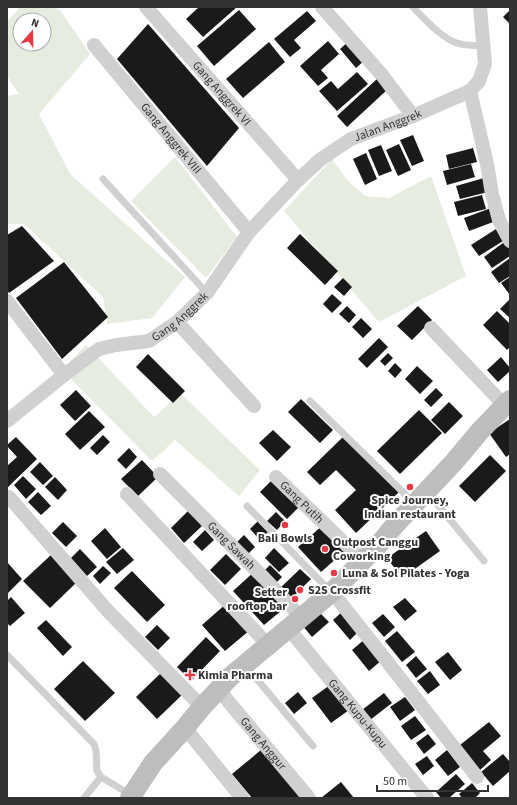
<svg xmlns="http://www.w3.org/2000/svg" width="517" height="805" viewBox="0 0 517 805" font-family="'Source Sans 3',sans-serif">
<rect width="100%" height="100%" fill="#fff"/>
<!-- green -->
<g fill="#e6ecdf" fill-rule="evenodd">
<path d="M20 7H54L60 10 90 54 39 114 70 174 185 277 152 318 107 324 103 297 24 224H7V96L19 94 7 76V22ZM20 20H44V44H20Z"/>
<path d="M175 157 237 237 206 278 131 201Z"/>
<path d="M332 159 348 181 365 196 389 198 431 176 466 276 379 322 284 211Z"/>
<path d="M86 345 154 417 181 394 260 470 239 496 175 440 152 461 62 370Z"/>
</g>
<!-- building -->
<g fill="#1a1a1a">
<path d="M199 7H237L203 37 186 19Z"/>
<path d="M239 10 256 29 214 66 197 46Z"/>
<path d="M510 10V24L503 17Z"/>
<path d="M307 11 316 21 294 40 301 48 290 57 274 39Z"/>
<path d="M148 24 239 128 207 166 117 59Z"/>
<path d="M328 41 339 54 321 70 328 78 318 86 300 66Z"/>
<path d="M349 41 365 60 356 68 340 49Z"/>
<path d="M269 42 285 62 243 98 226 79Z"/>
<path d="M357 72 368 84 337 111 319 91 331 81 338 89Z"/>
<path d="M378 78 388 89 347 127 337 116Z"/>
<path d="M413 135 424 161 412 166 400 140Z"/>
<path d="M399 144 411 170 398 176 386 150Z"/>
<path d="M381 145 392 171 379 176 368 150Z"/>
<path d="M473 148 477 162 449 169 446 155Z"/>
<path d="M366 153 377 179 365 185 353 159Z"/>
<path d="M471 164 475 177 447 185 443 171Z"/>
<path d="M484 178 488 192 460 199 456 186Z"/>
<path d="M482 195 486 209 458 216 454 202Z"/>
<path d="M491 208 496 221 469 231 464 218Z"/>
<path d="M22 226 54 261 9 293 7 290V235Z"/>
<path d="M496 229 503 241 479 256 471 245Z"/>
<path d="M300 234 338 271 325 285 287 248Z"/>
<path d="M507 240 510 244V256L492 268 484 257Z"/>
<path d="M510 258V276L499 283 491 272Z"/>
<path d="M64 262 108 317 62 359 16 298Z"/>
<path d="M510 277V295L501 283Z"/>
<path d="M343 278 352 287 344 296 334 287Z"/>
<path d="M332 294 342 303 332 313 323 304Z"/>
<path d="M510 299V318L500 309Z"/>
<path d="M347 306 356 315 349 323 339 314Z"/>
<path d="M418 306 432 320 412 340 397 326Z"/>
<path d="M497 311 510 324V347L507 350 483 325Z"/>
<path d="M361 318 372 329 363 338 352 327Z"/>
<path d="M379 338 388 347 367 368 358 359Z"/>
<path d="M388 353 393 358 385 366 380 361Z"/>
<path d="M148 354 185 391 173 403 136 367Z"/>
<path d="M501 357 510 368V371L498 382 487 370Z"/>
<path d="M395 363 402 370 395 378 388 371Z"/>
<path d="M417 366 433 381 420 394 405 379Z"/>
<path d="M436 388 443 395 431 407 424 400Z"/>
<path d="M76 390 91 406 75 421 60 405Z"/>
<path d="M301 399 333 430 320 443 288 412Z"/>
<path d="M449 402 463 416 445 434 431 420Z"/>
<path d="M419 410 442 433 400 474 377 451Z"/>
<path d="M89 411 105 427 80 450 65 434Z"/>
<path d="M510 419V454L506 457 489 433Z"/>
<path d="M273 430 291 447 277 461 259 443Z"/>
<path d="M103 435 110 442 97 455 90 448Z"/>
<path d="M344 436 399 492 356 533 335 510 356 490 336 470 320 485 307 472Z"/>
<path d="M16 437 37 459 7 488V466L17 457 7 446V445Z"/>
<path d="M129 448 137 457 126 469 117 460Z"/>
<path d="M490 455 506 471 475 502 459 486Z"/>
<path d="M142 460 158 477 138 496 121 479Z"/>
<path d="M40 462 53 476 43 485 30 472Z"/>
<path d="M23 476 36 489 26 499 14 485Z"/>
<path d="M55 477 67 490 58 500 45 487Z"/>
<path d="M271 481 299 507 287 519 260 492Z"/>
<path d="M38 492 51 506 41 515 28 502Z"/>
<path d="M188 511 202 526 184 543 171 528Z"/>
<path d="M276 512 285 521 277 530 267 521Z"/>
<path d="M258 521 268 532 260 540 250 529Z"/>
<path d="M63 522 77 536 66 547 52 533Z"/>
<path d="M323 525 346 550 321 572 298 547Z"/>
<path d="M105 528 121 547 107 559 91 541Z"/>
<path d="M205 530 214 540 202 551 193 542Z"/>
<path d="M426 531 440 551 402 578 387 558Z"/>
<path d="M244 535 255 547 248 554 237 542Z"/>
<path d="M123 548 134 560 117 574 106 562Z"/>
<path d="M274 548 289 563 279 572 265 558Z"/>
<path d="M80 549 97 567 87 576 71 558Z"/>
<path d="M226 554 241 569 225 585 210 570Z"/>
<path d="M51 555 77 582 50 608 23 581Z"/>
<path d="M7 562 22 579 7 594Z"/>
<path d="M270 565 282 577 275 584 263 572Z"/>
<path d="M103 566 111 573 100 584 93 576Z"/>
<path d="M300 569 311 579 289 601 278 590Z"/>
<path d="M132 571 165 605 147 622 114 588Z"/>
<path d="M255 571 287 606 264 625 233 591Z"/>
<path d="M11 597 25 613 10 626 7 623V601Z"/>
<path d="M405 598 417 611 405 621 393 607Z"/>
<path d="M227 603 250 630 225 651 202 625Z"/>
<path d="M318 611 329 622 312 637 302 625Z"/>
<path d="M343 611 360 630 350 640 333 620Z"/>
<path d="M383 614 395 627 384 637 372 623Z"/>
<path d="M46 620 72 647 63 656 37 628Z"/>
<path d="M157 625 170 638 158 650 145 637Z"/>
<path d="M397 631 415 652 402 662 385 641Z"/>
<path d="M206 637 220 651 191 681 177 667Z"/>
<path d="M365 639 382 660 369 671 352 650Z"/>
<path d="M448 652 462 670 450 680 435 662Z"/>
<path d="M416 656 427 669 416 678 406 665Z"/>
<path d="M83 661 115 693 85 721 54 689Z"/>
<path d="M163 671 184 693 157 719 136 697Z"/>
<path d="M430 671 440 685 428 694 417 681Z"/>
<path d="M330 685 349 710 331 723 312 698Z"/>
<path d="M298 692 307 703 294 714 285 703Z"/>
<path d="M384 693 392 703 370 720 362 710Z"/>
<path d="M405 697 415 710 400 721 390 707Z"/>
<path d="M415 716 426 730 411 740 401 726Z"/>
<path d="M489 722 501 736 483 751 491 760 480 770 460 745Z"/>
<path d="M428 734 436 744 424 754 416 743Z"/>
<path d="M261 750 301 798H252L232 774Z"/>
<path d="M447 750 460 767 448 776 435 760Z"/>
<path d="M503 754 510 762V771L493 786 481 772Z"/>
<path d="M427 756 434 766 423 775 415 764Z"/>
<path d="M456 774 465 784 449 798H441L436 792Z"/>
<path d="M341 782 354 798H321Z"/>
<path d="M472 783 480 793 475 798H462L459 794Z"/>
</g>
<g fill="none" stroke-linecap="round" stroke-linejoin="round">
<!-- lane -->
<g stroke="#d0d0d0" stroke-width="7">
<path d="M413 7C423 18 443 39 457 43 465 46 475 45 483 46"/>
<path d="M103 179 207 293"/>
<path d="M310 401 414 503"/>
<path d="M428 493 484 561"/>
<path d="M247 506 331 592"/>
<path d="M7 655 94 744 96 751 97 771 101 777 131 795"/>
<path d="M245 665 313 746"/>
<path d="M84 798 101 777"/>
</g>
<!-- street -->
<g stroke="#d0d0d0" stroke-width="14">
<path id="s1" d="M146 7 298 180"/>
<path d="M322 7 382 75 413 116"/>
<path id="s2" d="M94 45 249 232"/>
<path d="M470 91 487 164 492 194 499 220 510 241"/>
<path d="M7 301 64 375"/>
<path d="M177 322 254 406"/>
<path d="M431 328 505 406"/>
<path id="s3" d="M7 421 64 375 99 349 116 345 149 341 177 322 207 293 249 232 298 180 321 159 351 139 413 116 470 91 479 81 485 64 480 7"/>
<path id="s4" d="M160 474 264 578 302 618"/>
<path id="s5" d="M276 477 363 561"/>
<path d="M127 494 269 646"/>
<path d="M9 497 107 610 202 707"/>
<path d="M332 592 386 660 477 777"/>
<path id="s6" d="M289 629 427 798"/>
<path id="s7" d="M218 689 309 798"/>
<path d="M184 729 190 734 242 798"/>
</g>
<!-- secondary -->
<path stroke="#bdbdbd" stroke-width="20" d="M130 798 153 763 184 729 202 707 230 677 332 592 381 542 394 526 454 462 480 431 510 400"/>
</g>
<!-- markers -->
<g fill="#e63946" stroke="#fff" stroke-width="1.5">
<circle cx="410" cy="487" r="4"/>
<circle cx="285" cy="525" r="4"/>
<circle cx="325" cy="549" r="4"/>
<circle cx="334" cy="573" r="4"/>
<circle cx="300" cy="590" r="4"/>
<circle cx="295" cy="599" r="4"/>
<path d="M188 669h4v4h4v4h-4v4h-4v-4h-4v-4h4z"/>
</g>
<g text-anchor="middle" dominant-baseline="central" stroke-width="4" stroke-linejoin="round" paint-order="stroke">
<!-- street labels -->
<g font-size="12" fill="#333" stroke="#fff">
<text stroke="none"><textPath href="#s1" startOffset="115">Gang Anggrek VI</textPath></text>
<text stroke="none"><textPath href="#s3" startOffset="495">Jalan Anggrek</textPath></text>
<text stroke="none"><textPath href="#s2" startOffset="121">Gang Anggrek VIII</textPath></text>
<text stroke="none"><textPath href="#s3" startOffset="207">Gang Anggrek</textPath></text>
<text stroke="none"><textPath href="#s5" startOffset="36">Gang Putih</textPath></text>
<text stroke="none"><textPath href="#s4" startOffset="101">Gang Sawah</textPath></text>
<text stroke="none"><textPath href="#s6" startOffset="109">Gang Kupu-Kupu</textPath></text>
<text stroke="none"><textPath href="#s7" startOffset="71">Gang Anggur</textPath></text>
</g>
<!-- poi labels -->
<g font-size="12" font-weight="bold" fill="#333" stroke="#fff" text-anchor="start">
<text x="410" y="500" text-anchor="middle">Spice Journey,<tspan x="410" dy="14">Indian restaurant</tspan></text>
<text x="285" y="538" text-anchor="middle">Bali Bowls</text>
<text x="333" y="542">Outpost Canggu<tspan x="333" dy="14">Coworking</tspan></text>
<text x="342" y="573">Luna &amp; Sol Pilates - Yoga</text>
<text x="308" y="590">S2S Crossfit</text>
<text x="287" y="592" text-anchor="end">Setter<tspan x="287" dy="14">rooftop bar</tspan></text>
<text x="198" y="675">Kimia Pharma</text>
</g>
</g>
<!-- border -->
<rect width="517" height="805" fill="none" stroke="#333333" stroke-width="16"/>
<!-- north arrow -->
<g transform="translate(32 32) rotate(20)"><circle r="19" fill="#ffffff" stroke="#adadad"/>
<path d="M0-3L7 15L0 10L-7 15Z" fill="#e63946"/>
<text y="-6" font-size="11" font-weight="bold" text-anchor="middle" fill="#333333">N</text>
</g>
<!-- scale -->
<path d="M377 785v6h111v-6" fill="none" stroke="#333333" stroke-width="2"/>
<text x="383" y="785" font-size="12" fill="#333333" stroke="#ffffff" stroke-width="3" paint-order="stroke">50 m</text>
</svg>
